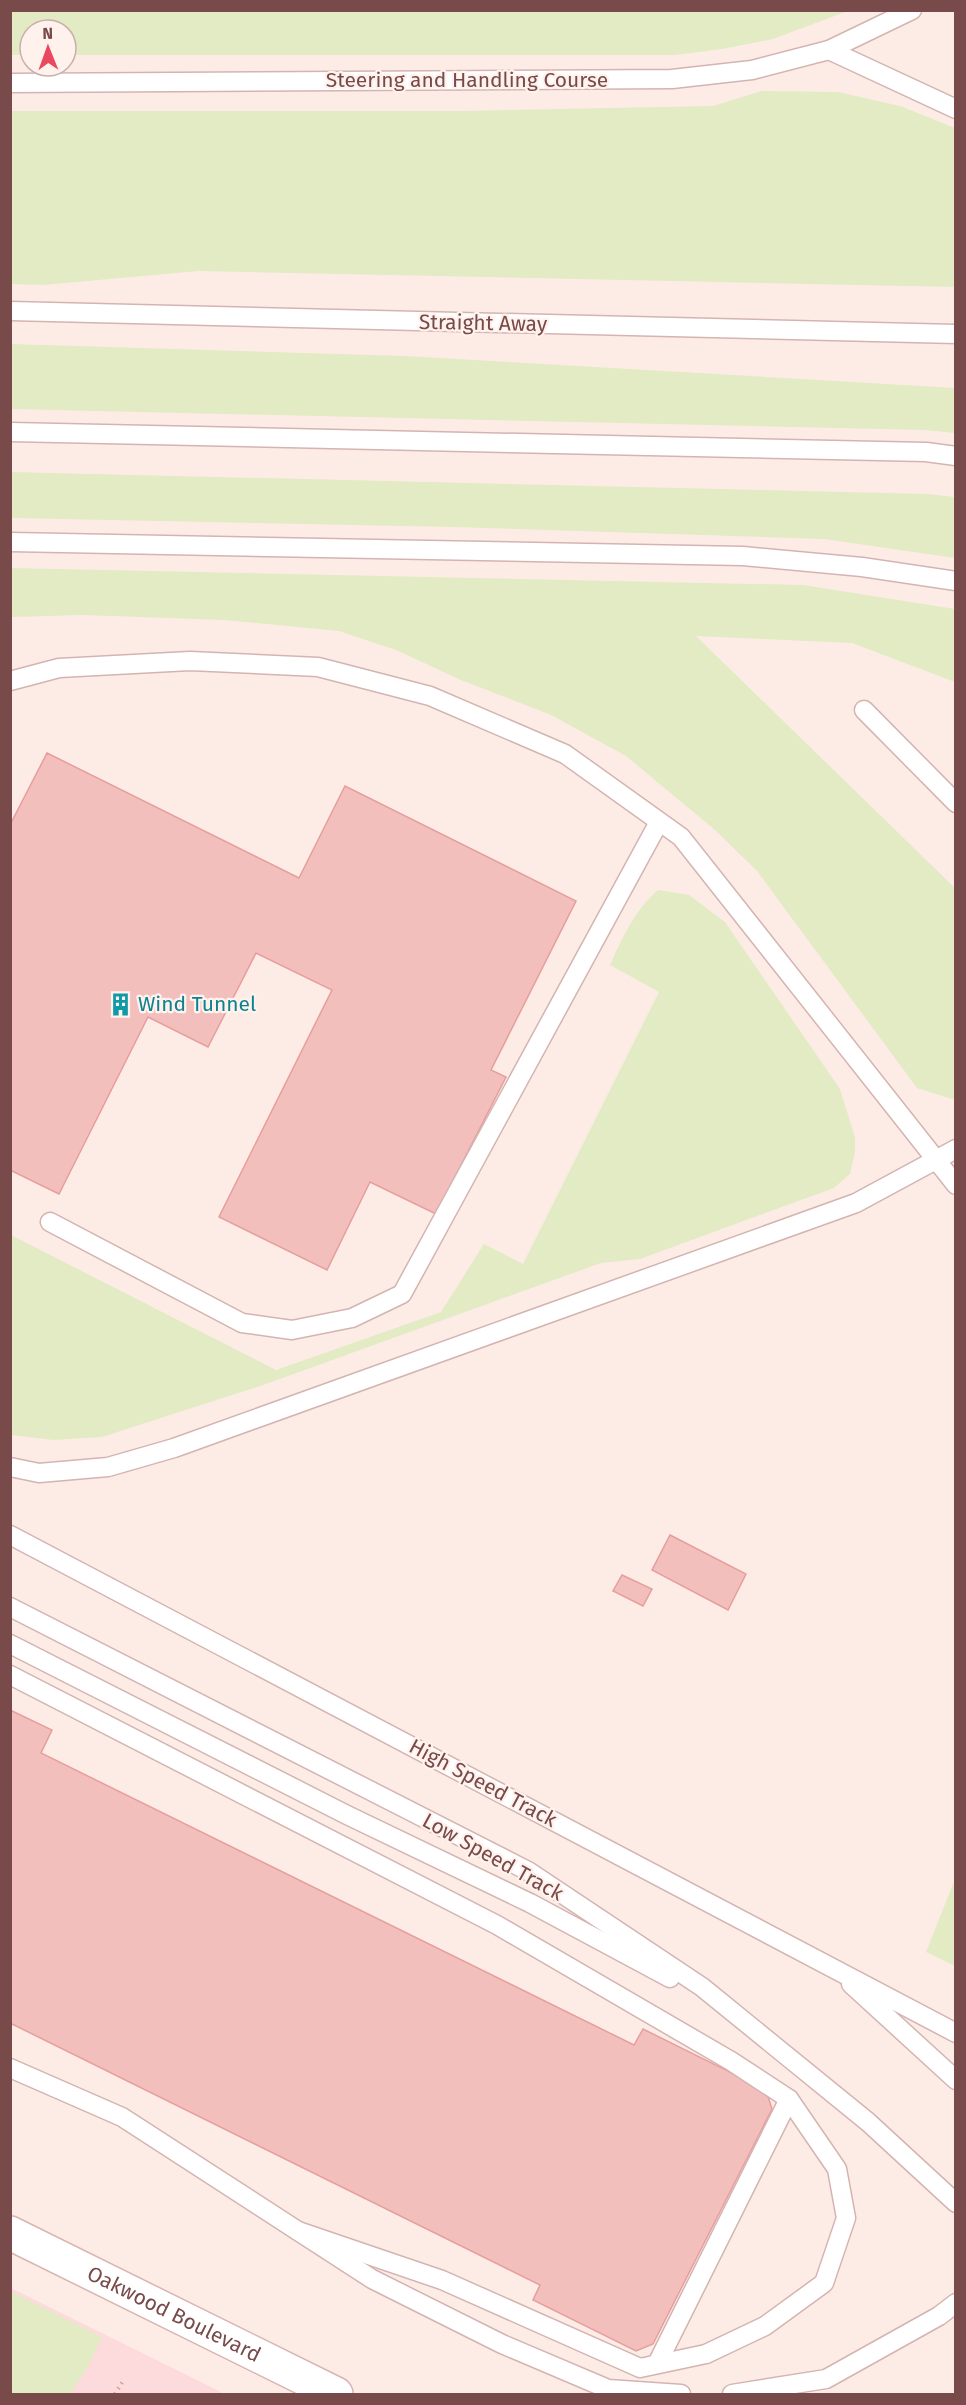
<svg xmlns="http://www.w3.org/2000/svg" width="966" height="2405" viewBox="0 0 966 2405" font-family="'Fira Sans',sans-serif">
<rect width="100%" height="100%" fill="#fdece6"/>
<!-- commercial -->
<path fill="#fddadc" d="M11 2288 225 2394H11Z"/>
<!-- green -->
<g fill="#e2ebc4">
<path d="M10 11 11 10 848 11 773 39 722 49 675 55H66V30H30V55H11Z"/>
<path d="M761 91 838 92 900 106 955 128V287L199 271 43 285 11 284V111H463L713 106Z"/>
<path d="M11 344 406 356 955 388V433L925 430 11 409Z"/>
<path d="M10 472 927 494 955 497V558L824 539 452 527 11 518Z"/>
<path d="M10 568 803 585 955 609V682L852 643 696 636 955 888V1100L917 1088 757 871 715 830 626 756 551 715 461 680 396 650 339 631 224 620 83 615 11 617Z"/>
<path d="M658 890 689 895 725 922 840 1089 855 1137V1153L850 1174 834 1188 640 1259 601 1263 266 1384 102 1437 53 1440 11 1435V1235L276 1370 441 1312 484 1244 523 1264 659 992 610 965C623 937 634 911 658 890Z"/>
<path d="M955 1879V1966L926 1952Z"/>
<path d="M10 2291 102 2337 88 2367 70 2394H11Z"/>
</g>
<!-- building -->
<g fill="#f3bfbd" stroke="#e69e9d" stroke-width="1.5">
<path d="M47 753 299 878 345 786 576 901 491 1070 506 1077 436 1214 370 1182 327 1270 219 1217 332 990 256 953 208 1047 148 1017 59 1194 10 1170V825Z"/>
<path d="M670 1535 746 1574 728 1610 652 1570Z"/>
<path d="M622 1575 652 1589 643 1606 613 1591Z"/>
<path d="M10 1710 52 1730 41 1753 634 2045 643 2029 766 2090 772 2109 653 2344 636 2351 533 2300 540 2285 10 2023Z"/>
</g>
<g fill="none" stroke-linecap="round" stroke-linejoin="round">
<defs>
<g id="lane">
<path d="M829 50 956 109"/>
<path d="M10 83 672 79 752 70 829 50 912 10"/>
<path d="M10 311 956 334"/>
<path d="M10 432 926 452 956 456"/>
<path d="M10 542 743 556 862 567 956 581"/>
<path d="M10 681 59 668 190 661 318 667 430 696 565 754 681 837 956 1185"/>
<path d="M864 710 956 803"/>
<path d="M50 1222 242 1323 292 1330 352 1318 402 1294 659 822"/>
<path d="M10 1467 39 1473 108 1467 174 1448 856 1203 956 1149"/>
<path d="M10 1535 956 2033"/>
<path d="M10 1607 528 1871 702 1987 868 2122 956 2203"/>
<path d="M10 1644 347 1815 530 1903 670 1978"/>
<path d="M10 1675 497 1925 731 2061 789 2099 837 2169 846 2218 824 2283 765 2326 706 2354 640 2368 442 2280 298 2231"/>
<path d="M851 1984 956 2080"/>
<path d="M10 2068 122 2117 372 2279 502 2344 608 2389 681 2394"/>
<path d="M657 2364 789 2099"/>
<path d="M732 2394 826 2379 939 2316 956 2303"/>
</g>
<g id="secondary">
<path id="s1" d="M10 2233 336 2394"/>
</g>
</defs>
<!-- lane casing -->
<use href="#lane" stroke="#d4b4b1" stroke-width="21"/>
<!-- secondary casing -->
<use href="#secondary" stroke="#d9b4b0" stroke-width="36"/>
<!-- path -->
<path stroke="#d9a1a0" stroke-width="4" stroke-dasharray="1.5 4.5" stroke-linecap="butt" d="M115 2394 123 2381"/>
<!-- lane -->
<use href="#lane" stroke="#fff" stroke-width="18"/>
<!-- secondary -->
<use href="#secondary" stroke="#fff" stroke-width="33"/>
</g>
<!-- icons -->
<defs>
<symbol id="building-bare" viewBox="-9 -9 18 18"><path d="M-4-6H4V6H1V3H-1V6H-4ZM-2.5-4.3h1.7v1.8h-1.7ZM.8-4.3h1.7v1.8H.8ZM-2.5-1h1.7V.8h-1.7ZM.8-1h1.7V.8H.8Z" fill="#0f9aa8" stroke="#fff2ed" stroke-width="2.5" paint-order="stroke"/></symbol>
</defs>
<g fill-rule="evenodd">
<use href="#building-bare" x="104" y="988" width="33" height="33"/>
</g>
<g text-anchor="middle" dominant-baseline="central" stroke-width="4.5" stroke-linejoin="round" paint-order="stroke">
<!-- street labels -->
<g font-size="21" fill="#784a4a" stroke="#fff2ed">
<text x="467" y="80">Steering and Handling Course</text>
<text transform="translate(483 323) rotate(1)">Straight Away</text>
<text transform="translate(483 1783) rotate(28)">High Speed Track</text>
<text transform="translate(493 1857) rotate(29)">Low Speed Track</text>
<text stroke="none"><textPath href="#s1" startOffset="183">Oakwood Boulevard</textPath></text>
</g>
<!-- culture labels -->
<g font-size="21" fill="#0d838f" stroke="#fff2ed" text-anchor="start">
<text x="138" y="1004">Wind Tunnel</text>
</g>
</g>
<!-- border -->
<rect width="966" height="2405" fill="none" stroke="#784a4a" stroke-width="24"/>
<!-- north arrow -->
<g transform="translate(48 48) rotate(359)"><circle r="28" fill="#fff2ed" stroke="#c9afac" stroke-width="1.5"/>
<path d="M0-4.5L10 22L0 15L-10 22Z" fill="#ea485f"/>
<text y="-9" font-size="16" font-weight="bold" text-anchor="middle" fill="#784a4a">N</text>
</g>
</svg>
